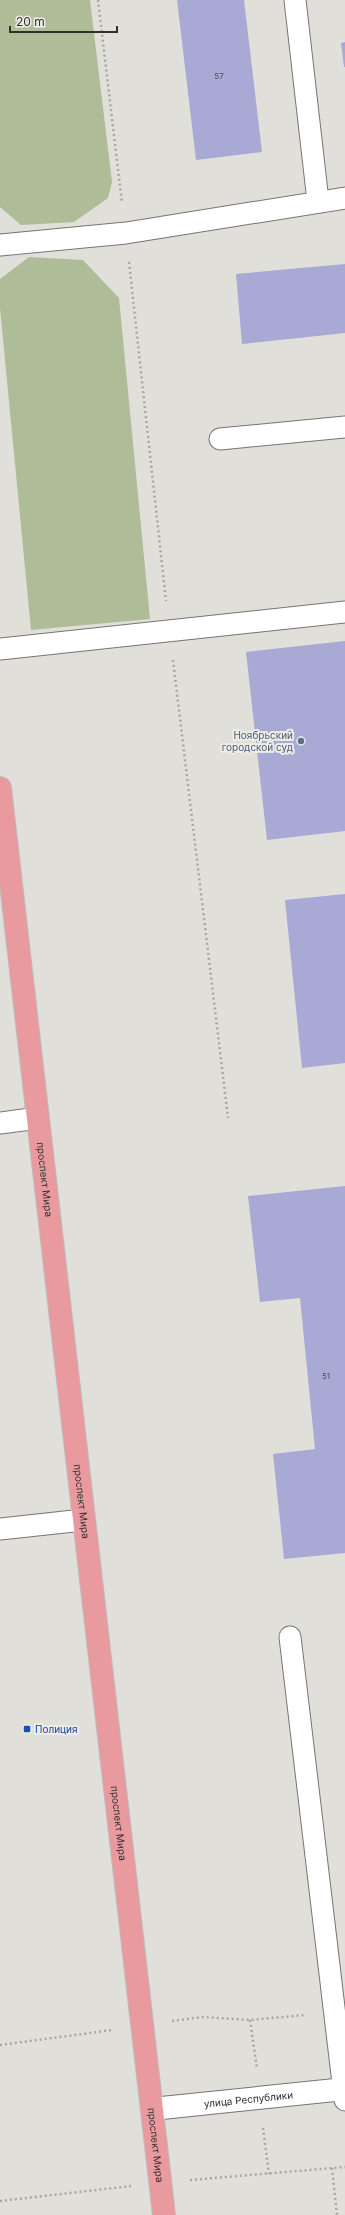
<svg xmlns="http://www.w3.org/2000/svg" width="345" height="2215" viewBox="0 0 345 2215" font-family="Inter,sans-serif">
<rect width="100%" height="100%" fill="#e0dfda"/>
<!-- green -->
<g fill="#afbc98">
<path d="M0 0H90L112 182 108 198 74 222 21 225 0 207Z"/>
<path d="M29 257 83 260 119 298 150 619 31 630 0 308V279Z"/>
</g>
<!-- building -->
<g fill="#a8a9d5">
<path d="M177 0H244L262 152 196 160Z"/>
<path d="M345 42V67H344L341 43Z"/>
<path d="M345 264V333L242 344 236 274Z"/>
<path d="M345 641V831L267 840 246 652Z"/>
<path d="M345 894V1063L302 1068 285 900Z"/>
<path d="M345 1186V1553L284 1559 273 1454 315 1449 300 1298 260 1302 248 1196Z"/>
</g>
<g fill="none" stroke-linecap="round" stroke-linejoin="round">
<defs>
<g id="service">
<path d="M295 0 318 201"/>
<path d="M0 245 126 233 345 198"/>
<path d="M220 439 345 427"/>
<path d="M0 649 345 612"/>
<path d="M0 1123 38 1118"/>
<path d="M0 1529 83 1520"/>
<path d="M290 1637 345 2100"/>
</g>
<g id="tertiary">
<path id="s1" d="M152 2109 345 2089"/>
</g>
<g id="primary">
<path id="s2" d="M0 788 164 2215"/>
</g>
</defs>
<!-- service casing -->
<use href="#service" stroke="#767570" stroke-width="23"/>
<!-- tertiary casing -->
<use href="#tertiary" stroke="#767570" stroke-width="24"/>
<!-- primary casing -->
<use href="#primary" stroke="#bdbcbc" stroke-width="24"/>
<!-- path -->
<g stroke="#a8a7a3" stroke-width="2.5" stroke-dasharray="2 3" stroke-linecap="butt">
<path d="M98 0 122 203"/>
<path d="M129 262 166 601"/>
<path d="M173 660 228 1118"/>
<path d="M250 2020 257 2069"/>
<path d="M172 2021 202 2017 250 2020 305 2015"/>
<path d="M0 2045 112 2030"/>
<path d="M263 2128 269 2174"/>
<path d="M332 2168 337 2215"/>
<path d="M190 2180 345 2167"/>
<path d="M0 2201 131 2186"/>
</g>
<!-- service -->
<use href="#service" stroke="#fff" stroke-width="21"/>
<!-- tertiary -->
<use href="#tertiary" stroke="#fff" stroke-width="22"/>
<!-- primary -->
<use href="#primary" stroke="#e89a9f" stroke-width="22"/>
</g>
<!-- markers -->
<circle fill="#5c6f8a" stroke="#edece7" stroke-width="1.5" cx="301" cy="741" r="4"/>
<rect fill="#1a4fb4" stroke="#edece7" stroke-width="1.5" x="23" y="1725" width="8" height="8" rx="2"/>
<g text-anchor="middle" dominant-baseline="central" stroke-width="4" stroke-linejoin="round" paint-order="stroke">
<!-- number labels -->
<g font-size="8" fill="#4e4e58">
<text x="219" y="76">57</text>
<text x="326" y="1376">51</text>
</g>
<!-- service labels -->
<g font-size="10" fill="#4e5e75" stroke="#edece7" text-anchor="end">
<text x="293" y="735">Ноябрьский<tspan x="293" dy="12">городской суд</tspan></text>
</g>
<!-- street labels -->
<g font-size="10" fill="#302f2e" stroke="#edece7">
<text stroke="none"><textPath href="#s2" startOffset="394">проспект Мира</textPath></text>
<text stroke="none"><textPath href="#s2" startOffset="718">проспект Мира</textPath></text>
<text stroke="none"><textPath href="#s2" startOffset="1042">проспект Мира</textPath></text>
<text stroke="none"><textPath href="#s1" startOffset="97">улица Республики</textPath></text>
<text stroke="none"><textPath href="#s2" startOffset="1366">проспект Мира</textPath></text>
</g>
<!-- transit labels -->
<g font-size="10" fill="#164399" stroke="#edece7" text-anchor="start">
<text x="35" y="1729">Полиция</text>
</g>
</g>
<!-- scale -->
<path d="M10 26v6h107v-6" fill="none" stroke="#302f2e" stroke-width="2"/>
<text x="16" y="26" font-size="12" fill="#302f2e" stroke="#edece7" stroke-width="3" paint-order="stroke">20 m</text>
</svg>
